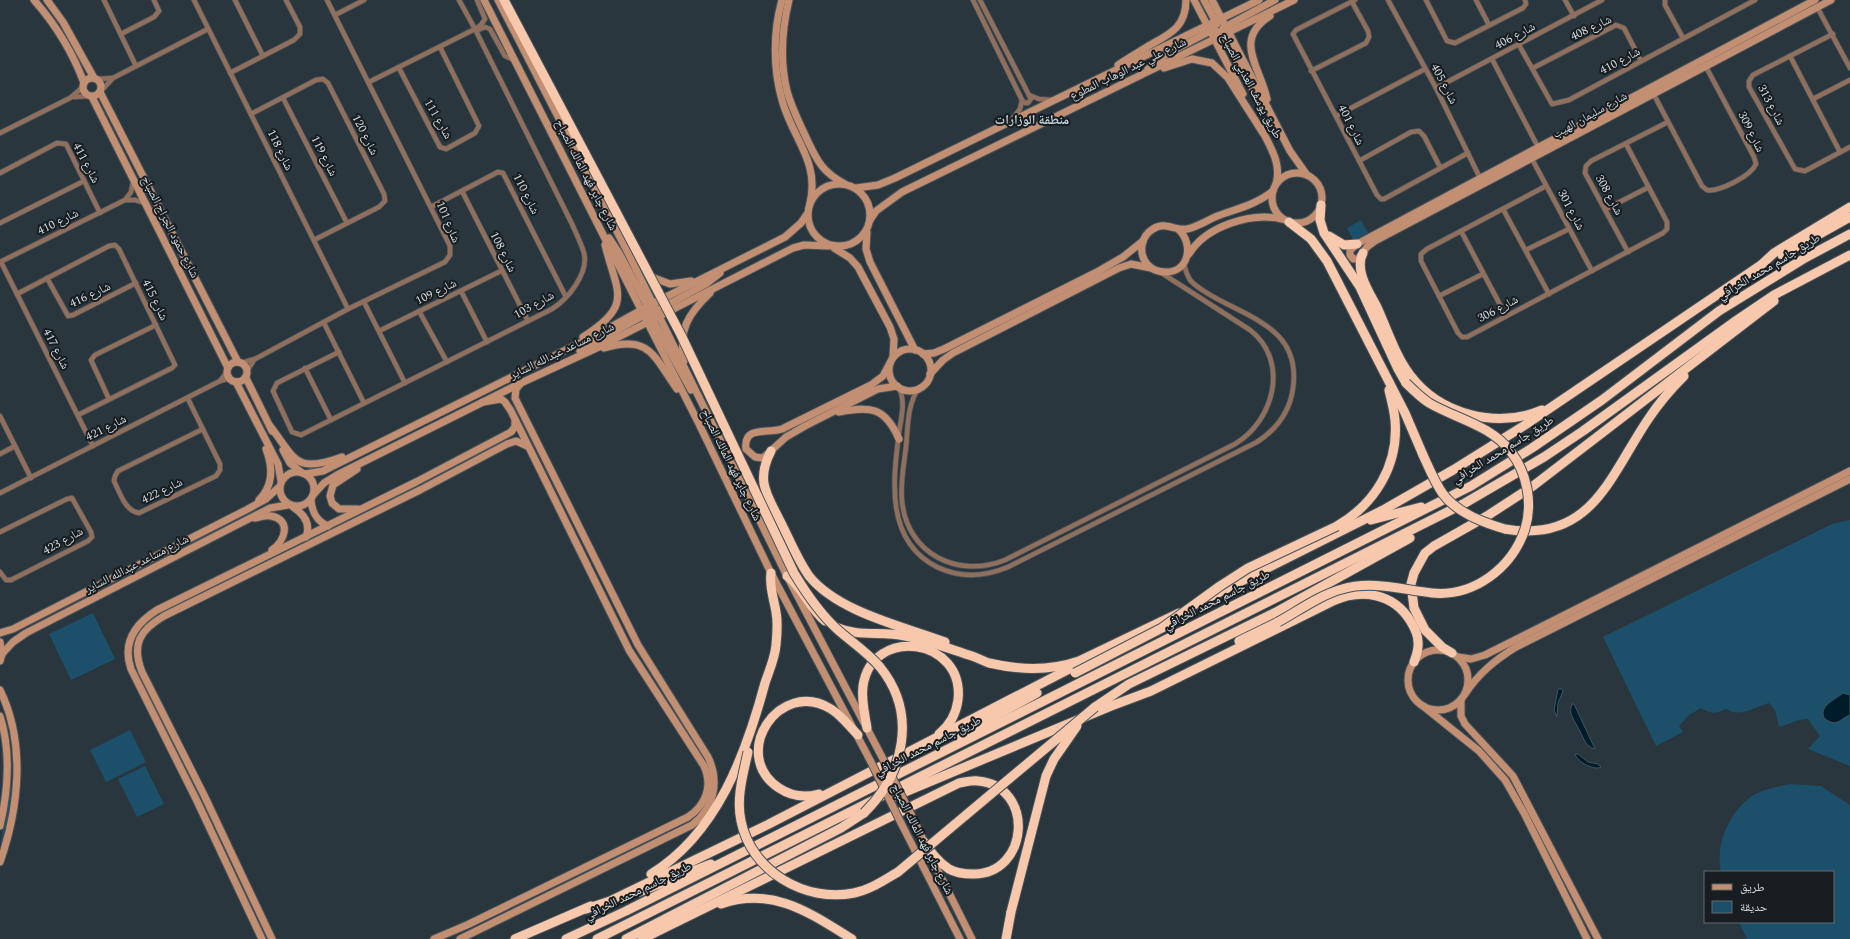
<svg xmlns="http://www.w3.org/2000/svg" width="1850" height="939" viewBox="0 0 1850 939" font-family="Spectral,'Noto Naskh Arabic',serif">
<rect width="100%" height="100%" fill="#29363e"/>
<!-- green -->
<g fill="#1c506a">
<path d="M1361 220 1368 233 1354 241 1347 228Z"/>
<path d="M1850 520V766L1808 749 1820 736 1808 719C1797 719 1790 724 1779 727L1775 710 1769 703C1754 707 1740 718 1726 709 1715 714 1711 714 1701 708L1689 715 1679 726 1683 732 1656 746 1603 637 1832 524Z"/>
<path d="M93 613 115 659 71 680 49 634Z"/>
<path d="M130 730 146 762 106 782 90 750Z"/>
<path d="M145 766 164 804 137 817 118 779Z"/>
<path d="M1790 784 1821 786 1850 805V939H1747L1739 922H1833V872H1721C1715 845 1729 812 1752 796 1763 789 1778 787 1790 784Z"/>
<path d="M10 785H15L13 805 0 859C0 834 8 810 10 785Z"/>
</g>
<!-- water -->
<g fill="#001c2a" stroke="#3f5561">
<path d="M1558 689H1562L1563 691 1558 703 1557 717 1554 710Z"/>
<path d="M1843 693 1850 695V715C1838 720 1837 728 1824 718 1819 705 1835 700 1843 693Z"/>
<path d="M1572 704H1574L1595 749C1584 746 1584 737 1578 728 1574 719 1568 714 1572 704Z"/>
<path d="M1575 754H1578L1588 762 1598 764 1601 767C1595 771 1577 762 1575 754Z"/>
</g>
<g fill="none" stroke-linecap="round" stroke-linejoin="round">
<defs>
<g id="street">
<path d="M104 0 136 66"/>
<path d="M194 0 348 309"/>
<path d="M235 0 263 56"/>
<path d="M459 0 475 29"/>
<path d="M973 0 1022 100 1020 109 1013 118"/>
<path d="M980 0 1031 99 1028 103H1025L1022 100"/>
<path d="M1355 0 1296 30 1293 34 1377 195 1381 199H1384L1468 153"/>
<path d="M1388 0 1436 88 1480 178"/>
<path d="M1426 0 1447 41 1455 43 1523 8 1526 4 1525 0"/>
<path d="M1476 0 1489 25"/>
<path d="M1565 0 1574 16"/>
<path d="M1665 0V5L1683 38"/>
<path d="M1817 7 1850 68"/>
<path d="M335 15 364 0"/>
<path d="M475 29 478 30 485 27 490 29 505 56 516 61"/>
<path d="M475 29 481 25 485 19 477 0"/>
<path d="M121 34 154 17 159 11 154 0"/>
<path d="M1833 34 1753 75 1749 81V87L1795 169 1805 171 1850 147"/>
<path d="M1519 45 1552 104 1569 100 1755 0"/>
<path d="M1790 56 1840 152"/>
<path d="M1492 59 1538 147"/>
<path d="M399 68 440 147 446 149 475 133 479 126 440 47"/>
<path d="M1533 68 1616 25 1624 28 1641 61"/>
<path d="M1311 71 1366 43 1369 37 1368 31 1352 2"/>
<path d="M230 73 294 40 300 34V27L286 0"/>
<path d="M97 79 113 78"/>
<path d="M1436 88 1602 0"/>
<path d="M102 90 113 78 208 29"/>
<path d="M1653 93 1702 186 1707 190C1719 192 1751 176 1756 164L1754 157 1705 65"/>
<path d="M1029 95 1039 99 1053 100"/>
<path d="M74 97 89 96"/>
<path d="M283 98 347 223"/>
<path d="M1813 99 1850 80"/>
<path d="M251 114 316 80 323 79 328 83 384 194 385 201 379 207 314 240"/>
<path d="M1336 116 1425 69"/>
<path d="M0 133 70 98 83 87"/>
<path d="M1532 159 1592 271"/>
<path d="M1359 161 1411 132 1419 131 1424 136 1440 167"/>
<path d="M0 173 57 143 66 144 100 213"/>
<path d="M1546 186 1427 249 1421 254V261L1458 333 1462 337H1467L1663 233 1667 229V222L1626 144"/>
<path d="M462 191 528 321"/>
<path d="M125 200H135L145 203"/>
<path d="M431 207 498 172 503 173 566 297"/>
<path d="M1503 209 1549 294"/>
<path d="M1606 209 1647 188"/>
<path d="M0 223 84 181"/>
<path d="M1461 231 1506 316"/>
<path d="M1526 250 1569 229"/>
<path d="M1628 252 1585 173 1586 166 1591 161 1668 122"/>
<path d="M0 262 125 200 131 192 133 182"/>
<path d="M1 262 93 446"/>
<path d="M47 278 68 316 73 315 136 283"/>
<path d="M461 291 487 342"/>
<path d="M17 294 109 246 115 245 119 249 175 365 172 368 78 415"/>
<path d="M1439 296 1483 274"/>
<path d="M364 302 405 383"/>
<path d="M419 311 447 362"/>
<path d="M324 323 364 403"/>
<path d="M379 331 501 271"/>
<path d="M339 352 277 383 273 391 292 432 301 435 552 309C568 299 589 273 584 253 581 243 576 233 572 224L475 29 369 82"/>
<path d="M241 363 255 359 348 309 445 262 450 255V246L327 0"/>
<path d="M305 368 331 420"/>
<path d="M247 371 254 360"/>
<path d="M220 381 227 372"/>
<path d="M899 388C906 402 901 418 899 433 893 480 885 541 937 567 960 578 984 577 1008 567L1257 442C1277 429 1290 411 1293 388 1301 330 1252 319 1212 296 1204 291 1196 287 1190 280 1187 275 1185 269 1184 263"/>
<path d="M919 388C907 404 908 427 906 447 904 464 900 483 902 501 907 554 958 579 1005 560L1235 444C1274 421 1290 361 1250 330L1160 272"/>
<path d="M109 399 91 360 95 355 156 325"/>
<path d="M188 399 220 464V470L216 476 139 513C125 511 120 493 114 481L115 476 118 471 203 429"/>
<path d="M0 416 31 478"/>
<path d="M0 454 15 446"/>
<path d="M0 493 220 381 227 379 233 381"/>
<path d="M0 532 67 499 72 498 91 532 92 537 88 541 11 580H6L0 572"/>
</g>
<g id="secondary">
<path d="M34 0C55 24 73 53 84 83"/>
<path d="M47 0 63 22 94 78"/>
<path d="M484 0 698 422 771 573 871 762"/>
<path d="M498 0 627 251 787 576 882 757"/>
<path d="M782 0C773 31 773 69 782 100 792 138 820 161 810 203"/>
<path d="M789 0C782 29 780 62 787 91 791 106 798 120 804 133 816 158 820 171 845 184"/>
<path d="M1194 0 1243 94"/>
<path d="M1204 0 1217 24"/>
<path d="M1212 0 1290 151 1307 175"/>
<path d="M1815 0 1357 244 1350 250V255L1353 259H1358L1367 247 1375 241 1831 0"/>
<path d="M1207 25 1223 35 1249 84 1261 100"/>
<path d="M1223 28 1275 0"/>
<path d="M1118 65C1128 58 1139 52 1150 45 1170 34 1186 27 1186 0"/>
<path d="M1164 68 1192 59 1212 63 1228 78 1263 133"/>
<path d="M1148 69 1165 55 1214 29"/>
<circle cx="92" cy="87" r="9"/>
<path d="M100 92 238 362"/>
<path d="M92 97 228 368"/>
<path d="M1267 99C1261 68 1232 40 1270 16"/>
<path d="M1261 128C1270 147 1282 163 1276 184"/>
<circle cx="1297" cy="198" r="25"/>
<circle cx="839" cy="215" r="31"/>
<path d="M856 188 878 185 895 178 1259 0"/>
<path d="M870 220 876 211 902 192 1294 0"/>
<path d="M1179 230C1194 244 1189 272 1166 272 1158 272 1151 269 1147 264 1138 253 1141 236 1153 229 1165 221 1175 231 1187 229 1197 227 1206 221 1215 217 1235 209 1256 205 1273 191"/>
<path d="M867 232 866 249 870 262 915 350"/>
<path d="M609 238 619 253 649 309"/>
<path d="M834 248 850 258 858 267 890 327 894 339 893 357"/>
<path d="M1189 254C1206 226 1251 212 1282 219"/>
<path d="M649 276 670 284 691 281"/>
<path d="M652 313 706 284 720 273"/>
<path d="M650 315 691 390"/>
<path d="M583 337C634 305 617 293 605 245"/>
<path d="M604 348C650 334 654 357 677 389"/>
<circle cx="910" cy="370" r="21"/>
<path d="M580 351 648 313"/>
<path d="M923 354 934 353 944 349 1097 272 1123 257 1143 241"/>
<path d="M684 361C678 330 688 314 710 293"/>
<circle cx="237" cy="372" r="10"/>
<path d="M890 363 883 376 871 385 782 429C768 434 743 425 746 449L755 457 763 458 786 437 805 426 878 389 897 386"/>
<path d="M930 374 943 360 953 353 1119 268 1131 264 1151 268"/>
<path d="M246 378 272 431"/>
<path d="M236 382 278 464 281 481"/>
<path d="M839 412C871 406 885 407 899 439"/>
<path d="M270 426C296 460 295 474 342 457"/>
<path d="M283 450 290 463 302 473"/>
<path d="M357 469 333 485 330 496 332 503 339 509H358"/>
<circle cx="297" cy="489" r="17"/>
<path d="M305 474 323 471 600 333 652 304 785 237 801 223 807 214"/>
<path d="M313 495 324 483 337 475 521 383 601 346 793 248 804 245 828 246"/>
<path d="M259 500C274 485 273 467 266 449"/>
<path d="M311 500C312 512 316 521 328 526"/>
<path d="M293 507C304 514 311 524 306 537"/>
<path d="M255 518C260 517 266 515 271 516 292 520 285 541 272 550"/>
<path d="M0 633 13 629 246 510 266 499 279 487"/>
<path d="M0 642 2 654 0 661"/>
<circle cx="1438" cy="680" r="30"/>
<path d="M2 654 13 642 26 633 270 508 288 505"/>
<path d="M1458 657 1471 659 1485 655 1850 471"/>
<path d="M0 690C26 743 19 808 0 862"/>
<path d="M1465 694C1479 673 1495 660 1516 647L1850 479"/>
<path d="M1461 700V716L1465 724 1513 776 1598 939"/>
<path d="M1423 706 1479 751 1505 780 1524 813 1587 939"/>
<path d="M0 716C11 751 8 791 0 826"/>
<path d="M913 818 926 846"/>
<path d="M901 823 960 939"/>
<path d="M930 855 972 939"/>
<path d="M262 939 196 799 131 669C122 643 135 624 157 610L416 482 511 432 515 427V420"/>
<path d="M272 939 204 795 142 672C131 644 140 630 164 616L420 490 507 444 516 441 527 446"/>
<path d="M434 939 467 925 688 817C706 805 713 786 704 766L629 650 511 411 505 402 501 399 483 402"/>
<path d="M460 939 692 825C714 808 720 782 708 757L638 645 515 398 516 389 521 383"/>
</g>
<g id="highway">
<path d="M504 0 585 153"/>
<path d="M1321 205 1320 220 1324 233 1360 287 1398 369 1406 383"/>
<path d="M1289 222 1311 239 1327 261 1405 413 1423 455"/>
<path d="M1329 236 1344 245 1357 244"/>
<path d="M1363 253C1354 270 1369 292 1377 307 1387 329 1395 355 1410 375 1440 415 1497 429 1542 410"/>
<path d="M1782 255 1850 217"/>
<path d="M771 451C756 480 766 493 779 519 789 538 797 559 809 576 838 612 902 626 945 642"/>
<path d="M1371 520 1421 507"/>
<path d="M1337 526C1375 504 1399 465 1395 420 1394 409 1391 400 1389 390"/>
<path d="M1505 529C1592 544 1610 475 1649 418 1659 403 1671 389 1684 376"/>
<path d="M787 576C803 588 809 608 825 621"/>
<path d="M1208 598 1385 509 1453 470 1525 425 1761 265 1774 253 1850 207"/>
<path d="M835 627C858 637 881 631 905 636 927 640 950 649 972 656 978 658 983 661 989 663 1019 670 1050 671 1079 661L1179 613"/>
<path d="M1239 641 1278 622"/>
<path d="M1452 653 1442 647 1425 630 1414 608 1411 584 1414 573 1425 553 1434 546 1487 516 1533 486 1774 301"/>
<path d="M1095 707 1129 684 1278 611 1410 538"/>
<path d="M867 728C865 715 861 700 863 686 872 625 965 638 958 700 956 715 950 725 939 734"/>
<path d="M959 739 979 725 1037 693"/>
<path d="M819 794C805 798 791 796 779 788 729 755 779 677 831 709 842 716 850 727 858 735"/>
<path d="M893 797 1111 706 1151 691 1333 601C1361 588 1394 593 1411 622 1414 627 1418 635 1418 642 1419 649 1416 656 1414 662"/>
<path d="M651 874C717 834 746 754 765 683 769 671 775 658 776 645 777 635 778 622 776 612 774 599 769 587 771 573"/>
<path d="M639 892 711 864"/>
<path d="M721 904C773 886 810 913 852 939"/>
<path d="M586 909 610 901 769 824 1075 666"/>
<path d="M515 939 591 906"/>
<path d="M566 939 626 911 1471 486 1532 448 1602 400 1719 311 1805 258 1850 234"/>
<path d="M597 939 1465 503 1544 457 1583 431 1737 320 1774 295 1850 255"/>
<path d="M626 939 841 828 864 813"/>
<path d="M642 939 959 783C965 782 972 780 978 781 1035 786 1030 874 973 874 965 874 956 873 949 869 938 862 931 852 924 842"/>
<path d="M1006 939 1011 912"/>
</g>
</defs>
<!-- street casing -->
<use href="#street" stroke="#48545b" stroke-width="6"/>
<!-- secondary casing -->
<use href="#secondary" stroke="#48545b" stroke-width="9"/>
<!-- highway casing -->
<use href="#highway" stroke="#48545b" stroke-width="11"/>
<!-- street -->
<use href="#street" stroke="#906f5d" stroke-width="4.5"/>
<!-- secondary -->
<use href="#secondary" stroke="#c38f73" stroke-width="7"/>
<!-- highway -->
<use href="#highway" stroke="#f8c8ad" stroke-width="9"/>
<defs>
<g id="secondary-bridge">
<path d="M882 757 913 818"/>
<path d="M871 762 901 823"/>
</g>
<g id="highway-bridge">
<path d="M585 153 681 335 794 573C806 593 821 615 839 631 853 643 868 653 880 667 918 714 904 774 864 813"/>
<path d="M1423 455C1429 468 1435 483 1443 494 1457 513 1484 523 1505 529"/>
<path d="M1278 622C1298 611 1320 595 1342 589 1372 580 1403 590 1432 593 1474 597 1512 568 1525 529 1533 503 1527 473 1511 452 1491 425 1456 419 1429 403 1420 397 1413 390 1406 383"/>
<path d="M1075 673 1162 628 1220 586 1248 568 1337 526"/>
<path d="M748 752C743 775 736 798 741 821 751 871 805 903 854 893 870 890 884 880 898 872L1095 707"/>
<path d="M1011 912 1046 776 1054 759 1077 726"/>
</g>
</defs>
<!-- secondary-bridge casing -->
<use href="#secondary-bridge" stroke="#48545b" stroke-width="9" stroke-linecap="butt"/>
<!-- highway-bridge casing -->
<use href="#highway-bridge" stroke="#48545b" stroke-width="11" stroke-linecap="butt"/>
<!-- secondary-bridge -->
<use href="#secondary-bridge" stroke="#c38f73" stroke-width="7"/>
<!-- highway-bridge -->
<use href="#highway-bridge" stroke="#f8c8ad" stroke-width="9"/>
</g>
<g text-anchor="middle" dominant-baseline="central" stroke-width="4" stroke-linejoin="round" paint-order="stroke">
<!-- street labels -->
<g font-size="12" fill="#d3dbe0" stroke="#171d20">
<text transform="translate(1591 28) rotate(-25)">شارع 408</text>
<text transform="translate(1515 36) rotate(-28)">شارع 406</text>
<text transform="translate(1620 61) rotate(-28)">شارع 410</text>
<text transform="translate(1128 69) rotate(-26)">شارع علي عبد الوهاب المطوع</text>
<text transform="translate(1444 84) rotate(62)">شارع 405</text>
<text transform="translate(1251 86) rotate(62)">طريق يوسف العذبي الصباح</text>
<text transform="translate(1771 105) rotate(62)">شارع 313</text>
<text transform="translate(1590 115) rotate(-29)">شارع سليمان الهيب</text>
<text transform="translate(438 119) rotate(60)">شارع 111</text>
<text transform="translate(1351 125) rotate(63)">شارع 401</text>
<text transform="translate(1751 132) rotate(63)">شارع 309</text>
<text transform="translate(365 135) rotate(63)">شارع 120</text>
<text transform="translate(280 150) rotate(64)">شارع 118</text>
<text transform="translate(324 156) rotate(63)">شارع 119</text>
<text transform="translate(86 163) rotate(62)">شارع 411</text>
<text transform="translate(586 175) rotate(63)">شارع جابر فهد المالك الصباح</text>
<text transform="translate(526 194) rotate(63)">شارع 110</text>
<text transform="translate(1609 195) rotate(61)">شارع 308</text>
<text transform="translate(1571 210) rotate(62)">شارع 301</text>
<text transform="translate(58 222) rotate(-26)">شارع 410</text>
<text transform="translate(448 222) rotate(67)">شارع 101</text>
<text transform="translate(170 227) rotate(63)">شارع حمود الجراح الصباح</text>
<text transform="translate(503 252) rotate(63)">شارع 108</text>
<text transform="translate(1769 267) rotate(-31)">طريق جاسم محمد الخرافي</text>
<text transform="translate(436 292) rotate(-26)">شارع 109</text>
<text transform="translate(90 295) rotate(-25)">شارع 416</text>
<text transform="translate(155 300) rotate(64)">شارع 415</text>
<text transform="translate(534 305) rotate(-29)">شارع 103</text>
<text transform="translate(1498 309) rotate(-28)">شارع 306</text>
<text transform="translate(56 349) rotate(63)">شارع 417</text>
<text transform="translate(562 351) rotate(-26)">شارع مساعد عبدالله الساير</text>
<text transform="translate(106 428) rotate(-27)">شارع 421</text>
<text transform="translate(1503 450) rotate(-32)">طريق جاسم محمد الخرافي</text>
<text transform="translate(731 465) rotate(64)">شارع جابر فهد المالك الصباح</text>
<text transform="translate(162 491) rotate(-26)">شارع 422</text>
<text transform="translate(63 541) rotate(-29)">شارع 423</text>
<text transform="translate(137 564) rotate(-27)">شارع مساعد عبدالله الساير</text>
<text transform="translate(1217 600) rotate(-27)">طريق جاسم محمد الخرافي</text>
<text transform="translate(928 746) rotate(-27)">طريق جاسم محمد الخرافي</text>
<text transform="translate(922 839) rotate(63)">شارع جابر فهد المالك الصباح</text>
<text transform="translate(638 891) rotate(-26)">طريق جاسم محمد الخرافي</text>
</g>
<!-- neighbourhood labels -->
<g font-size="13" font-weight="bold" fill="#c2d2dc" stroke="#171d20">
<text x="1032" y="120">منطقة الوزارات</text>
</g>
</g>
<!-- legend -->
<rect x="1704" y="871" width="130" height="52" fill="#171d20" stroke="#62696d"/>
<rect x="1712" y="884" width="20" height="6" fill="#c38f73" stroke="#62696d"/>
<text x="1740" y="891" font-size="12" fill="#d3dbe0">طريق</text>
<rect x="1712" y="901" width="20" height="12" fill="#1c506a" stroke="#62696d"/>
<text x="1740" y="911" font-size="12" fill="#d3dbe0">حديقة</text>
</svg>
